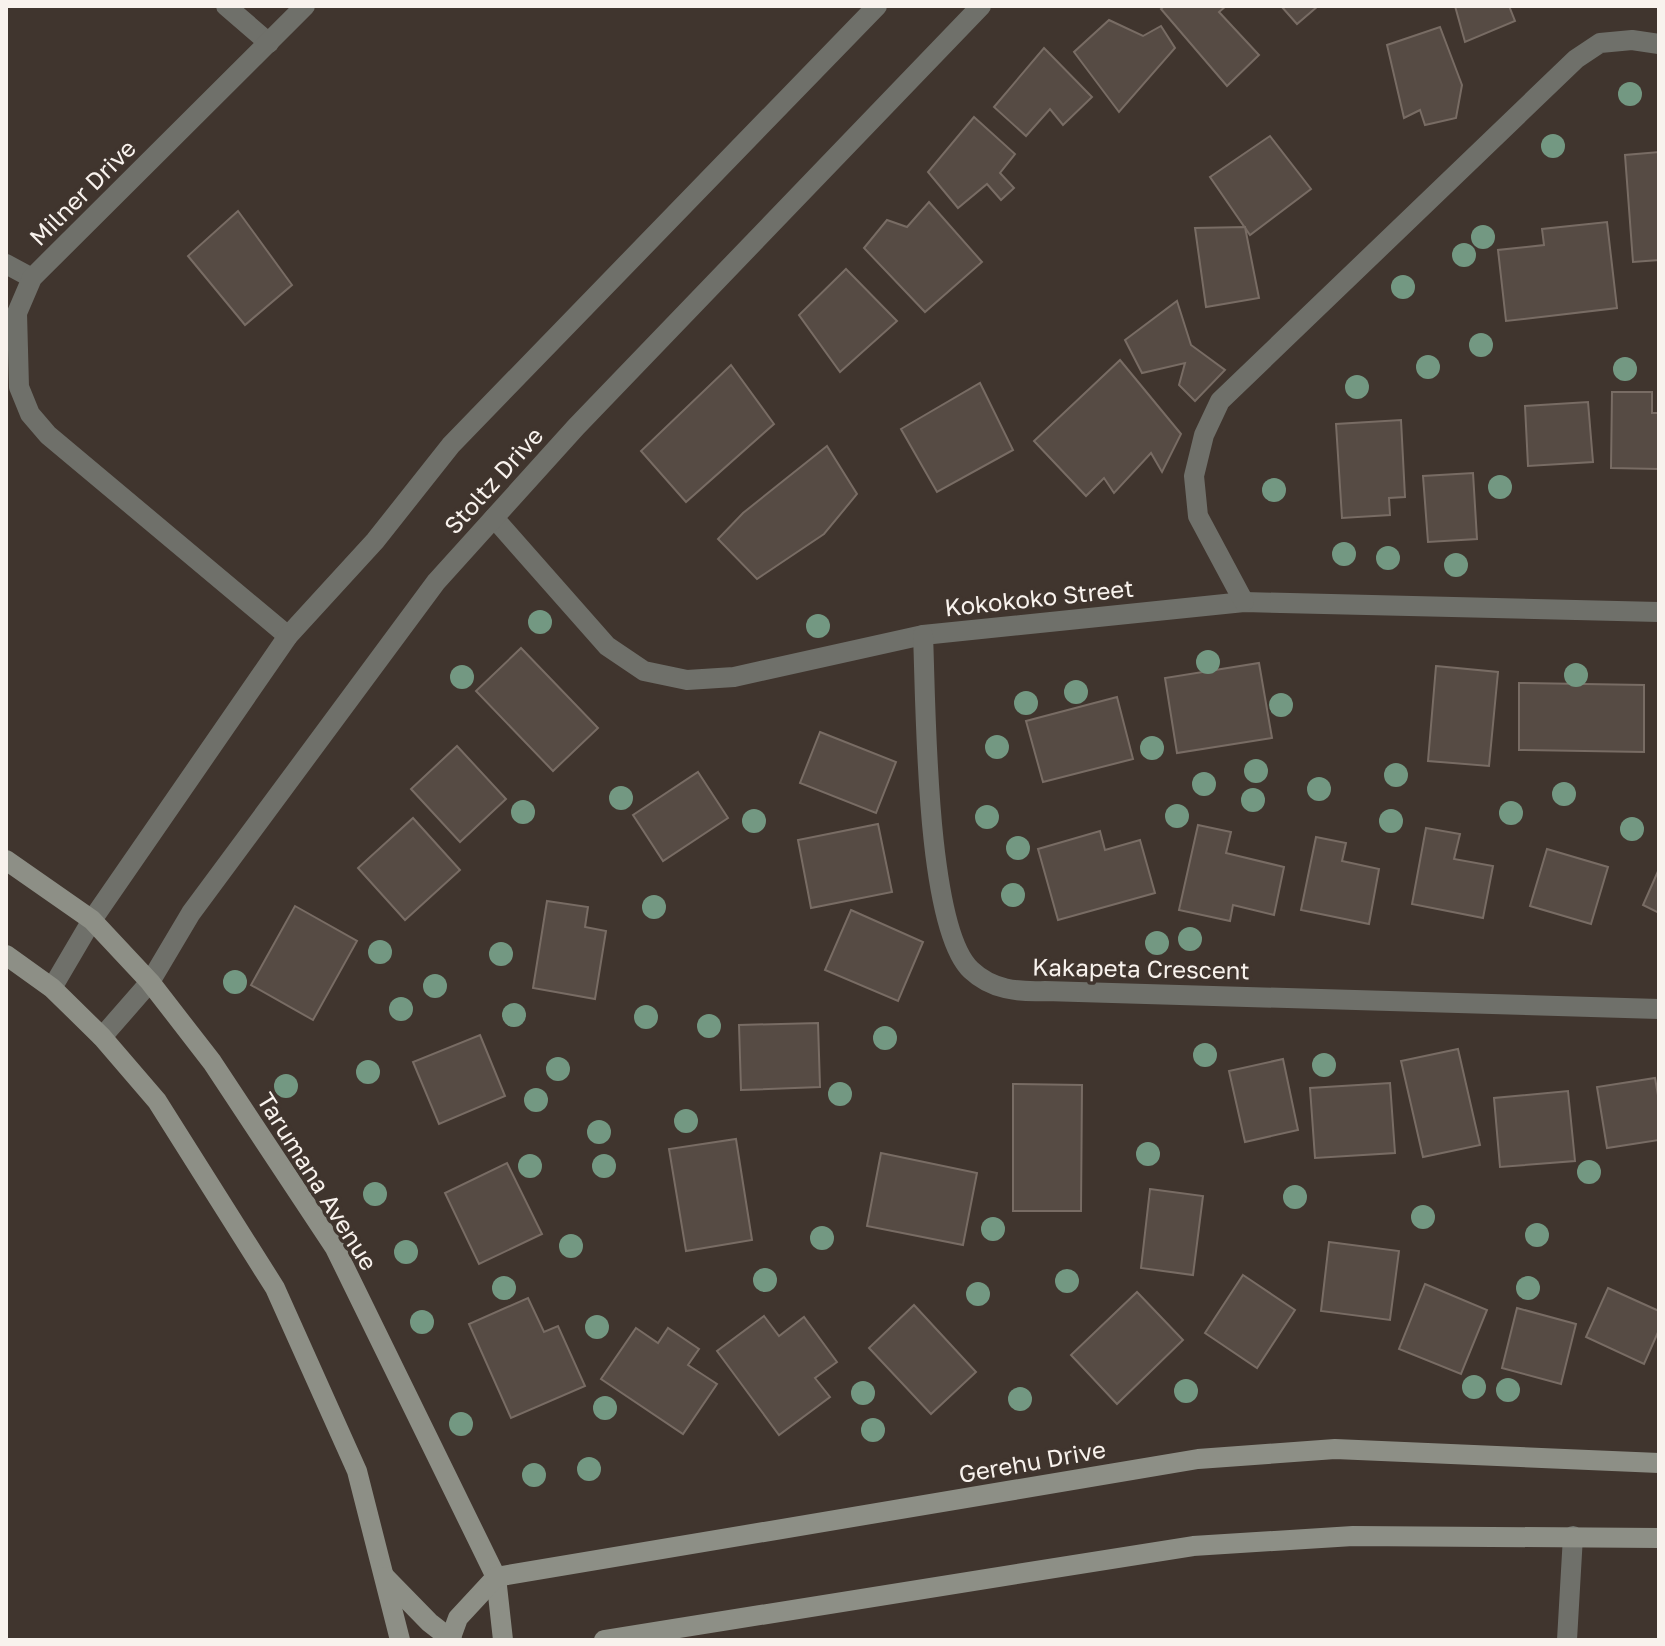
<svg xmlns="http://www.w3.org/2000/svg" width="1665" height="1646" viewBox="0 0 1665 1646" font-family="'Golos Text',sans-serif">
<rect width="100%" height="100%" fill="#40352e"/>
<!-- building -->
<g fill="#564b44" stroke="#786c64" stroke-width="2">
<path d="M1164 6H1226L1219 12 1259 55 1227 86 1161 9Z"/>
<path d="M1281 6H1318L1297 24Z"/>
<path d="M1455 6H1509L1515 21 1465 42Z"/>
<path d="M1109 20 1143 36 1161 26 1175 48 1119 112 1074 52Z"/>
<path d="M1440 27 1462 85 1456 118 1425 125 1420 110 1404 118 1387 45Z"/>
<path d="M1044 48 1092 97 1063 125 1050 109 1026 136 994 107Z"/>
<path d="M974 117 1015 154 1000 173 1014 188 1001 200 987 184 958 208 928 172Z"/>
<path d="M1270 136 1311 189 1250 235 1210 177Z"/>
<path d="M1659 152V260L1633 262 1625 155Z"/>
<path d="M929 202 982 262 925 312 864 248 887 220 907 227Z"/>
<path d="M238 211 292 285 245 325 188 256Z"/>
<path d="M1607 222 1617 308 1506 321 1498 250 1544 245 1542 229Z"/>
<path d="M1245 227 1259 298 1206 307 1195 228Z"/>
<path d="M846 269 897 321 840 372 799 315Z"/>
<path d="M1177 301 1191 345 1225 370 1195 401 1179 385 1185 363 1142 373 1125 340Z"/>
<path d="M1120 360 1181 434 1162 472 1151 453 1114 493 1104 478 1086 496 1034 441Z"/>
<path d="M731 365 774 424 686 502 641 451Z"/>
<path d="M980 383 1013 450 937 492 901 429Z"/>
<path d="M1612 392H1652V413H1659V469L1611 468Z"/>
<path d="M1588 402 1593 462 1528 466 1525 406Z"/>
<path d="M1401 420 1405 497 1389 498 1390 515 1342 518 1336 424Z"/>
<path d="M827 446 857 494 824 534 757 579 718 539 743 513Z"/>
<path d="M1473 473 1477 539 1428 542 1423 476Z"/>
<path d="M521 648 598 728 553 771 476 691Z"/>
<path d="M1259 663 1272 738 1177 753 1165 678Z"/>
<path d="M1436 666 1498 672 1489 766 1428 761Z"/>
<path d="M1519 683 1644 685V752L1519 750Z"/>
<path d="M1117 697 1133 759 1043 782 1026 721Z"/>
<path d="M820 732 896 762 876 813 800 783Z"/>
<path d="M457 746 506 799 460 842 411 789Z"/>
<path d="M698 772 728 818 663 861 633 815Z"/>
<path d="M413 818 460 870 405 920 358 868Z"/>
<path d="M878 824 892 892 811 908 798 840Z"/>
<path d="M1198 825 1231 832 1226 853 1284 867 1274 915 1233 905 1230 921 1179 910Z"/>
<path d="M1426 828 1460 834 1454 859 1493 866 1483 918 1412 904Z"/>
<path d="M1100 831 1105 850 1140 840 1155 893 1058 920 1038 849Z"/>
<path d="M1316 837 1346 843 1342 861 1379 869 1369 924 1301 910Z"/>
<path d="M1547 849 1608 867 1591 924 1530 906Z"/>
<path d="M1659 869V913L1643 905Z"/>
<path d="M547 901 588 907 585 927 606 931 595 999 533 988Z"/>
<path d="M295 906 357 941 313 1020 251 985Z"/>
<path d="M851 910 923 942 898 1001 825 970Z"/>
<path d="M818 1023 820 1087 741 1090 739 1025Z"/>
<path d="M480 1035 505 1096 439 1124 413 1062Z"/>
<path d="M1458 1049 1480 1145 1423 1157 1401 1061Z"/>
<path d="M1283 1059 1298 1130 1245 1142 1229 1071Z"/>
<path d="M1655 1078 1659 1101V1140L1607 1148 1597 1087Z"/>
<path d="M1390 1083 1395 1153 1315 1158 1310 1088Z"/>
<path d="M1013 1084 1082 1085 1081 1211H1013Z"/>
<path d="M1568 1091 1575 1161 1500 1167 1494 1098Z"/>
<path d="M736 1139 752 1240 686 1251 669 1149Z"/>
<path d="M881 1153 977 1173 963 1245 867 1226Z"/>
<path d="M507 1163 542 1234 479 1264 445 1193Z"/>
<path d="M1150 1189 1203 1196 1193 1275 1141 1268Z"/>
<path d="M1329 1242 1399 1251 1390 1320 1321 1311Z"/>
<path d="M1243 1275 1295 1310 1257 1368 1205 1333Z"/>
<path d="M1425 1284 1487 1310 1461 1374 1399 1349Z"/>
<path d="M1608 1288 1659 1311V1330L1644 1364 1586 1337Z"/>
<path d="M1137 1292 1183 1340 1117 1404 1071 1355Z"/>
<path d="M528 1298 544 1332 558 1326 585 1386 511 1418 469 1324Z"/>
<path d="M914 1305 976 1372 931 1414 869 1348Z"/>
<path d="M1517 1308 1576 1324 1561 1384 1502 1368Z"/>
<path d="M764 1316 779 1336 804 1317 837 1362 815 1378 830 1397 779 1435 717 1351Z"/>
<path d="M636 1328 658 1343 668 1328 699 1349 688 1365 717 1384 683 1434 601 1379Z"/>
</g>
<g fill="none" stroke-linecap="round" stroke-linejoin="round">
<!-- street -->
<g stroke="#6f706a" stroke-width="20">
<path d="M226 6 269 43"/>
<path d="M6 264 32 278"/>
<path d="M494 518 607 646 644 671 687 680 734 677 923 635 1244 602 1659 612"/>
<path d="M1244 602 1198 516 1194 476 1204 435 1220 401 1576 59 1600 43 1632 40 1659 44"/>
<path d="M923 635C926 702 925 927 971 970 992 990 1018 992 1045 991L1659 1009"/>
<path d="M288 636 48 435 30 414 19 387 17 313 32 278 305 6"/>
<path d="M52 988 92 920 288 636 375 541 451 445 877 6"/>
<path d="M102 1037 150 982 191 913 436 582 576 427 981 6"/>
<path d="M1567 1640 1573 1536"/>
</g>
<!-- secondary -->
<g stroke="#8d8f86" stroke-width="20">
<path d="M6 860 92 920 150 982 212 1062 335 1248 496 1577 503 1640"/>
<path d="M6 955 52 988 102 1037 157 1101 275 1288 357 1471 400 1640"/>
<path d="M385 1577 429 1622 452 1640"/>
<path d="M450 1640 458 1618 496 1577 1198 1459 1335 1449 1659 1463"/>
<path d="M604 1640 1193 1546 1353 1536 1659 1538"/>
</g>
</g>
<!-- trees -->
<g fill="#739882">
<circle cx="1630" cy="94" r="12"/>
<circle cx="1553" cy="146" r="12"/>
<circle cx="1483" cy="237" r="12"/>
<circle cx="1464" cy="255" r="12"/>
<circle cx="1403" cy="287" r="12"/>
<circle cx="1481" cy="345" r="12"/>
<circle cx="1428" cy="367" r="12"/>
<circle cx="1625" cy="369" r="12"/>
<circle cx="1357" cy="387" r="12"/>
<circle cx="1500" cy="487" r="12"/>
<circle cx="1274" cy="490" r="12"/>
<circle cx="1344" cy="554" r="12"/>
<circle cx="1388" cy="558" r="12"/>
<circle cx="1456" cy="565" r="12"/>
<circle cx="540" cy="622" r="12"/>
<circle cx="818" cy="626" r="12"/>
<circle cx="1208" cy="662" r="12"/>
<circle cx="1576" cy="675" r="12"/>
<circle cx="462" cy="677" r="12"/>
<circle cx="1076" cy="692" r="12"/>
<circle cx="1026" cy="703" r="12"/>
<circle cx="1281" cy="705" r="12"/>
<circle cx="997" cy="747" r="12"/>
<circle cx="1152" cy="748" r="12"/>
<circle cx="1256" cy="771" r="12"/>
<circle cx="1396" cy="775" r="12"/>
<circle cx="1204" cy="784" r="12"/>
<circle cx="1319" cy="789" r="12"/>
<circle cx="1564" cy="794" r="12"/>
<circle cx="621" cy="798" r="12"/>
<circle cx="1253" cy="800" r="12"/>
<circle cx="523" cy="812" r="12"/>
<circle cx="1511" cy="813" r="12"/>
<circle cx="1177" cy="816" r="12"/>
<circle cx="987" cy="817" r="12"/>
<circle cx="754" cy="821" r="12"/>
<circle cx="1391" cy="821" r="12"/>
<circle cx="1632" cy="829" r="12"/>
<circle cx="1018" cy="848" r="12"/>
<circle cx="1013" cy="895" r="12"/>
<circle cx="654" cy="907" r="12"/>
<circle cx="1190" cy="939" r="12"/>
<circle cx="1157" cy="943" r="12"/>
<circle cx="380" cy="952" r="12"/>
<circle cx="501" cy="954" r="12"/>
<circle cx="235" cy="982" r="12"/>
<circle cx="435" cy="986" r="12"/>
<circle cx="401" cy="1009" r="12"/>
<circle cx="514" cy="1015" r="12"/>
<circle cx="646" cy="1017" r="12"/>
<circle cx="709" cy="1026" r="12"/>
<circle cx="885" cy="1038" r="12"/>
<circle cx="1205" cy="1055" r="12"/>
<circle cx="1324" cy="1065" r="12"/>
<circle cx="558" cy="1069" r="12"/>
<circle cx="368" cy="1072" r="12"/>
<circle cx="286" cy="1086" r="12"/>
<circle cx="840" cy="1094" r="12"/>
<circle cx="536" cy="1100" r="12"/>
<circle cx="686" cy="1121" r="12"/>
<circle cx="599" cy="1132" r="12"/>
<circle cx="1148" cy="1154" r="12"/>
<circle cx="530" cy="1166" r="12"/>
<circle cx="604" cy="1166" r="12"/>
<circle cx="1589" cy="1172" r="12"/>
<circle cx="375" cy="1194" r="12"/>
<circle cx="1295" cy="1197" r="12"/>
<circle cx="1423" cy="1217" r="12"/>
<circle cx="993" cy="1229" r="12"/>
<circle cx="1537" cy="1235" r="12"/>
<circle cx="822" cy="1238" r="12"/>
<circle cx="571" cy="1246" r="12"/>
<circle cx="406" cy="1252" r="12"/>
<circle cx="765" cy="1280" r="12"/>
<circle cx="1067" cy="1281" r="12"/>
<circle cx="504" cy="1288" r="12"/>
<circle cx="1528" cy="1288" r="12"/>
<circle cx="978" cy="1294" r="12"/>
<circle cx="422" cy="1322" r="12"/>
<circle cx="597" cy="1327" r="12"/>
<circle cx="1474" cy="1387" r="12"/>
<circle cx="1508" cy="1390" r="12"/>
<circle cx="1186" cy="1391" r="12"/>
<circle cx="863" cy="1393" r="12"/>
<circle cx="1020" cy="1399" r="12"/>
<circle cx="605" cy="1408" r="12"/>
<circle cx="461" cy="1424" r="12"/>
<circle cx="873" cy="1430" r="12"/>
<circle cx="589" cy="1469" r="12"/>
<circle cx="534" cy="1475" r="12"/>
</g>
<g text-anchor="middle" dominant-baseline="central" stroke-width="7" stroke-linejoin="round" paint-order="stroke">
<!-- street labels -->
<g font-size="24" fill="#f8f2ed" stroke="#40352e">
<text transform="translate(82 192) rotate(-45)">Milner Drive</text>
<text transform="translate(493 480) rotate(-48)">Stoltz Drive</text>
<text transform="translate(1039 597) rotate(-6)">Kokokoko Street</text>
<text transform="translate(1141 968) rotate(1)">Kakapeta Crescent</text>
<text transform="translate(318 1181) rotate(58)">Tarumana Avenue</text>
<text transform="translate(1032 1461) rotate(-10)">Gerehu Drive</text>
</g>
</g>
<!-- border -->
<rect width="1665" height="1646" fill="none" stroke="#f8f2ed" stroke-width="16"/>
</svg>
